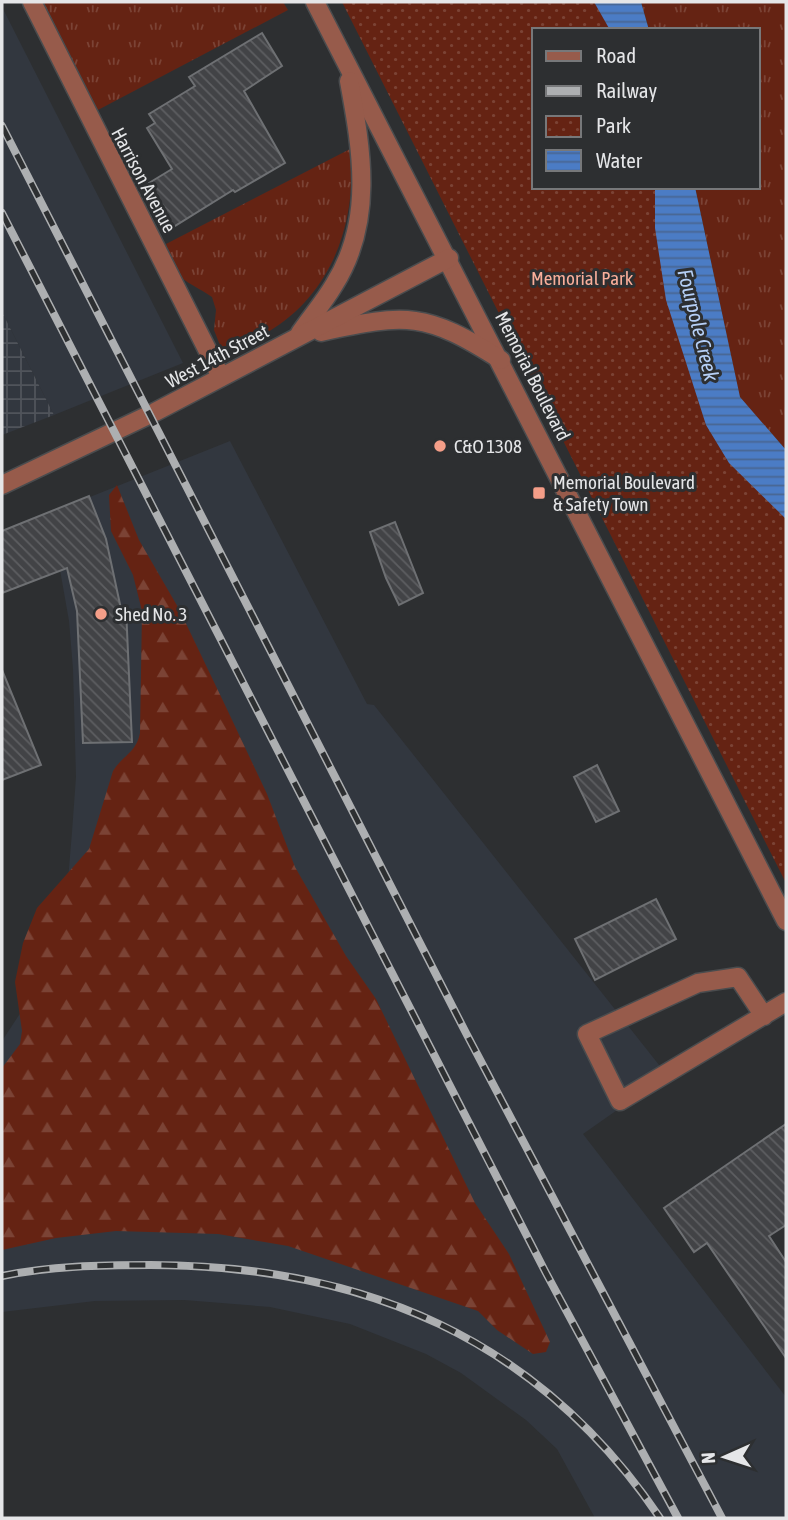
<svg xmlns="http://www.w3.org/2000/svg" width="788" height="1520" viewBox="0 0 788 1520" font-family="'Asap Condensed',sans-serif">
<defs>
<pattern id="industrial-grid" width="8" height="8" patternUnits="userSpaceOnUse" patternTransform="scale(1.75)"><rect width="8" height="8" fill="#32373f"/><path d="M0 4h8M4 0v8" fill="none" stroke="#50545b"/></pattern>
<pattern id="grass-tufts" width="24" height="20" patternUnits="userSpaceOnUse" patternTransform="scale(1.75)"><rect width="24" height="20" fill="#652313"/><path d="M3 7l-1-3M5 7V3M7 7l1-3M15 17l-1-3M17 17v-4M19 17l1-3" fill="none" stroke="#7b4335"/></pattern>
<pattern id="forest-firs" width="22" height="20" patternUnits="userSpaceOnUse" patternTransform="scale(1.75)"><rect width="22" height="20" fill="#652313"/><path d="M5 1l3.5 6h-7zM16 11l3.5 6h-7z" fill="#7b4335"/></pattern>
<pattern id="park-dots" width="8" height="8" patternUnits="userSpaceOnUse" patternTransform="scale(1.75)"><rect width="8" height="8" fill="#652313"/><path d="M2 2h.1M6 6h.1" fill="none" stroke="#7b4335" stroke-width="1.8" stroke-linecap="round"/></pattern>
<pattern id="water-rules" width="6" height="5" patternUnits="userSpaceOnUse" patternTransform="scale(1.75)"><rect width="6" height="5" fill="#4b7cc5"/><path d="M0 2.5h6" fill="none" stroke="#496692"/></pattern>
<pattern id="building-back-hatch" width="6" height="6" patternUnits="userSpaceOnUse" patternTransform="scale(1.75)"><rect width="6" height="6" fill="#424346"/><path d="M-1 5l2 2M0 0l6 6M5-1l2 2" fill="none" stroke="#5d5e61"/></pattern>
</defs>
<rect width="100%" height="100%" fill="#2d2f31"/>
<!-- built -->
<g fill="#32373f">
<path d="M2 7 183 363 54 415 2 312Z"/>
<path d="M230 441 367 704 374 705 667 1075 583 1134 786 1397V1518H595L557 1449 526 1420 461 1373 426 1354 350 1324 270 1307 184 1300 95 1301 2 1312V1041L38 986 68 880 72 832 76 777 73 669 69 621 50 513Z"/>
</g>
<!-- industrial -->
<path fill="url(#industrial-grid)" d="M2 312 54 415 2 435Z"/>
<!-- grass -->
<g fill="url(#grass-tufts)">
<path d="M40 2H283L288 10 96 111Z"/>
<path d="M641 2H786V450L740 398 695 187H758V30H649Z"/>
<path d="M350 149C358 221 332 294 268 332 254 340 238 346 223 353L214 330 216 310 212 297C182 277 175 282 166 244Z"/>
</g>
<!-- forest -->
<path fill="url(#forest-firs)" d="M117 485 139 540 179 609 225 705 267 794 295 867 346 956 376 999 475 1203 509 1254 550 1342 546 1352 533 1354 497 1330 478 1311 288 1246 218 1234 116 1231 56 1238 2 1250V1068L20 1044 22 1031 15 982 23 943 37 908 89 849 113 771C123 755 136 753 140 733L142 611 133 575 111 531 109 495Z"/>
<!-- park -->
<path fill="url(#park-dots)" d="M342 2H616L626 30H534V187H664L671 261 786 491V883Z"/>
<!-- water -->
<g fill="url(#water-rules)">
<path d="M594 2H641L649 30H610Z"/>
<path d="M655 187H695L740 397 786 450V519L729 463 706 425 666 300 655 228Z"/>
</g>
<!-- building -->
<g fill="url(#building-back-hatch)" stroke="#6e7073" stroke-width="2">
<path d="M262 33 282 66 244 91 285 163 235 192 233 190 170 229 144 186 172 169 147 128 155 123 149 114 195 86 189 77Z"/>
<path d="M89 496 106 539 121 609 126 608 132 742 83 743 77 611 67 568 2 593V531Z"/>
<path d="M395 522 423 593 399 605 386 578 370 532Z"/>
<path d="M2 670 41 765 2 780Z"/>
<path d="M597 765 619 811 596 822 574 777Z"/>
<path d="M656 899 676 939 595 980 575 939Z"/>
<path d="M786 1124V1225L769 1236 786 1262V1358L707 1243 694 1252 664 1208Z"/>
</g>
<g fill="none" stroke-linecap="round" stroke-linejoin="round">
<defs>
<g id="minor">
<path d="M32 2 221 377"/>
<path d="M315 2 786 921"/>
<path d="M321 332C407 313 426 312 501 360"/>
<path d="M300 333C311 317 324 302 334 285 374 222 362 151 349 81"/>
<path d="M2 485 155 412 449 258"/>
<path d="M764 1016 738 977 698 983 587 1034 620 1101 786 1002"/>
</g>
</defs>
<!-- minor casing -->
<use href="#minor" stroke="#4a4c4e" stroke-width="21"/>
<!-- minor -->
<use href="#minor" stroke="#975b4b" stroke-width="18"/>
<defs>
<g id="rail">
<path d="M2 126 466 1033 722 1518"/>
<path d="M2 213 546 1273 678 1518"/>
<path d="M2 1276C50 1266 101 1265 150 1265 363 1265 538 1338 660 1518"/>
</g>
</defs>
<!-- rail casing -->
<use href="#rail" stroke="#adafb1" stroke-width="8"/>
<!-- rail -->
<use href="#rail" stroke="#2d2f31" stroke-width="5" stroke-dasharray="16" stroke-linecap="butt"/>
</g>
<!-- markers -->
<g fill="#f49e88" stroke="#2d2f31" stroke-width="2.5">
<circle cx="440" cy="446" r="7"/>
<rect x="532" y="486" width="14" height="14" rx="3.5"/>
<circle cx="101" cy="614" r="7"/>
</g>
<g text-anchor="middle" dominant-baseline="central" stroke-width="6" stroke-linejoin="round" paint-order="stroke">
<!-- street labels -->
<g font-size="19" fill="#e5e6e8" stroke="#2d2f31">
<text transform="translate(144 180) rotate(62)">Harrison Avenue</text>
<text transform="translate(217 356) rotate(-28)">West 14th Street</text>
<text transform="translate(533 376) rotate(63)">Memorial Boulevard</text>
</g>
<!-- park labels -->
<g font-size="19" fill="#f9ae9a" stroke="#2d2f31">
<text x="582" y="278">Memorial Park</text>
</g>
<!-- poi labels -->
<g font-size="19" fill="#e5e6e8" stroke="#2d2f31" text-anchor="start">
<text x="454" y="446">C&amp;O 1308</text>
<text x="553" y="482">Memorial Boulevard<tspan x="553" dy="22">&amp; Safety Town</tspan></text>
<text x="115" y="614">Shed No. 3</text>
</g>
<!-- water labels -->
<g font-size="21" font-style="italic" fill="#b6d0f7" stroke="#2d2f31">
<text transform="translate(699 325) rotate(76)">Fourpole Creek</text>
</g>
</g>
<!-- border -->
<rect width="788" height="1520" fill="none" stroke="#e5e6e8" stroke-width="7"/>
<!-- legend -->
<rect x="532" y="28" width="228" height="161" fill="#2d2f31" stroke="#77787a" stroke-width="2"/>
<rect x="546" y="51" width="35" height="10" fill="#975b4b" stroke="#77787a" stroke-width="2"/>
<text x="596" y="63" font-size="21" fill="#e5e6e8">Road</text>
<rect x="546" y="86" width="35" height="10" fill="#adafb1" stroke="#77787a" stroke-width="2"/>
<text x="596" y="98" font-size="21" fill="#e5e6e8">Railway</text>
<rect x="546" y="116" width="35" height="21" fill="url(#park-dots)" stroke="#77787a" stroke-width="2"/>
<text x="596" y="133" font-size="21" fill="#e5e6e8">Park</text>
<rect x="546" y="150" width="35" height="21" fill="url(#water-rules)" stroke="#77787a" stroke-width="2"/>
<text x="596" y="168" font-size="21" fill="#e5e6e8">Water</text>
<!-- north arrow -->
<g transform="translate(725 1457) rotate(267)" stroke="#2d2f31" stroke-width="5" paint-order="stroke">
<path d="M0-5L12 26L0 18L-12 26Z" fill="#e5e6e8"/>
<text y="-10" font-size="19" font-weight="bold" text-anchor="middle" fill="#e5e6e8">N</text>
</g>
</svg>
